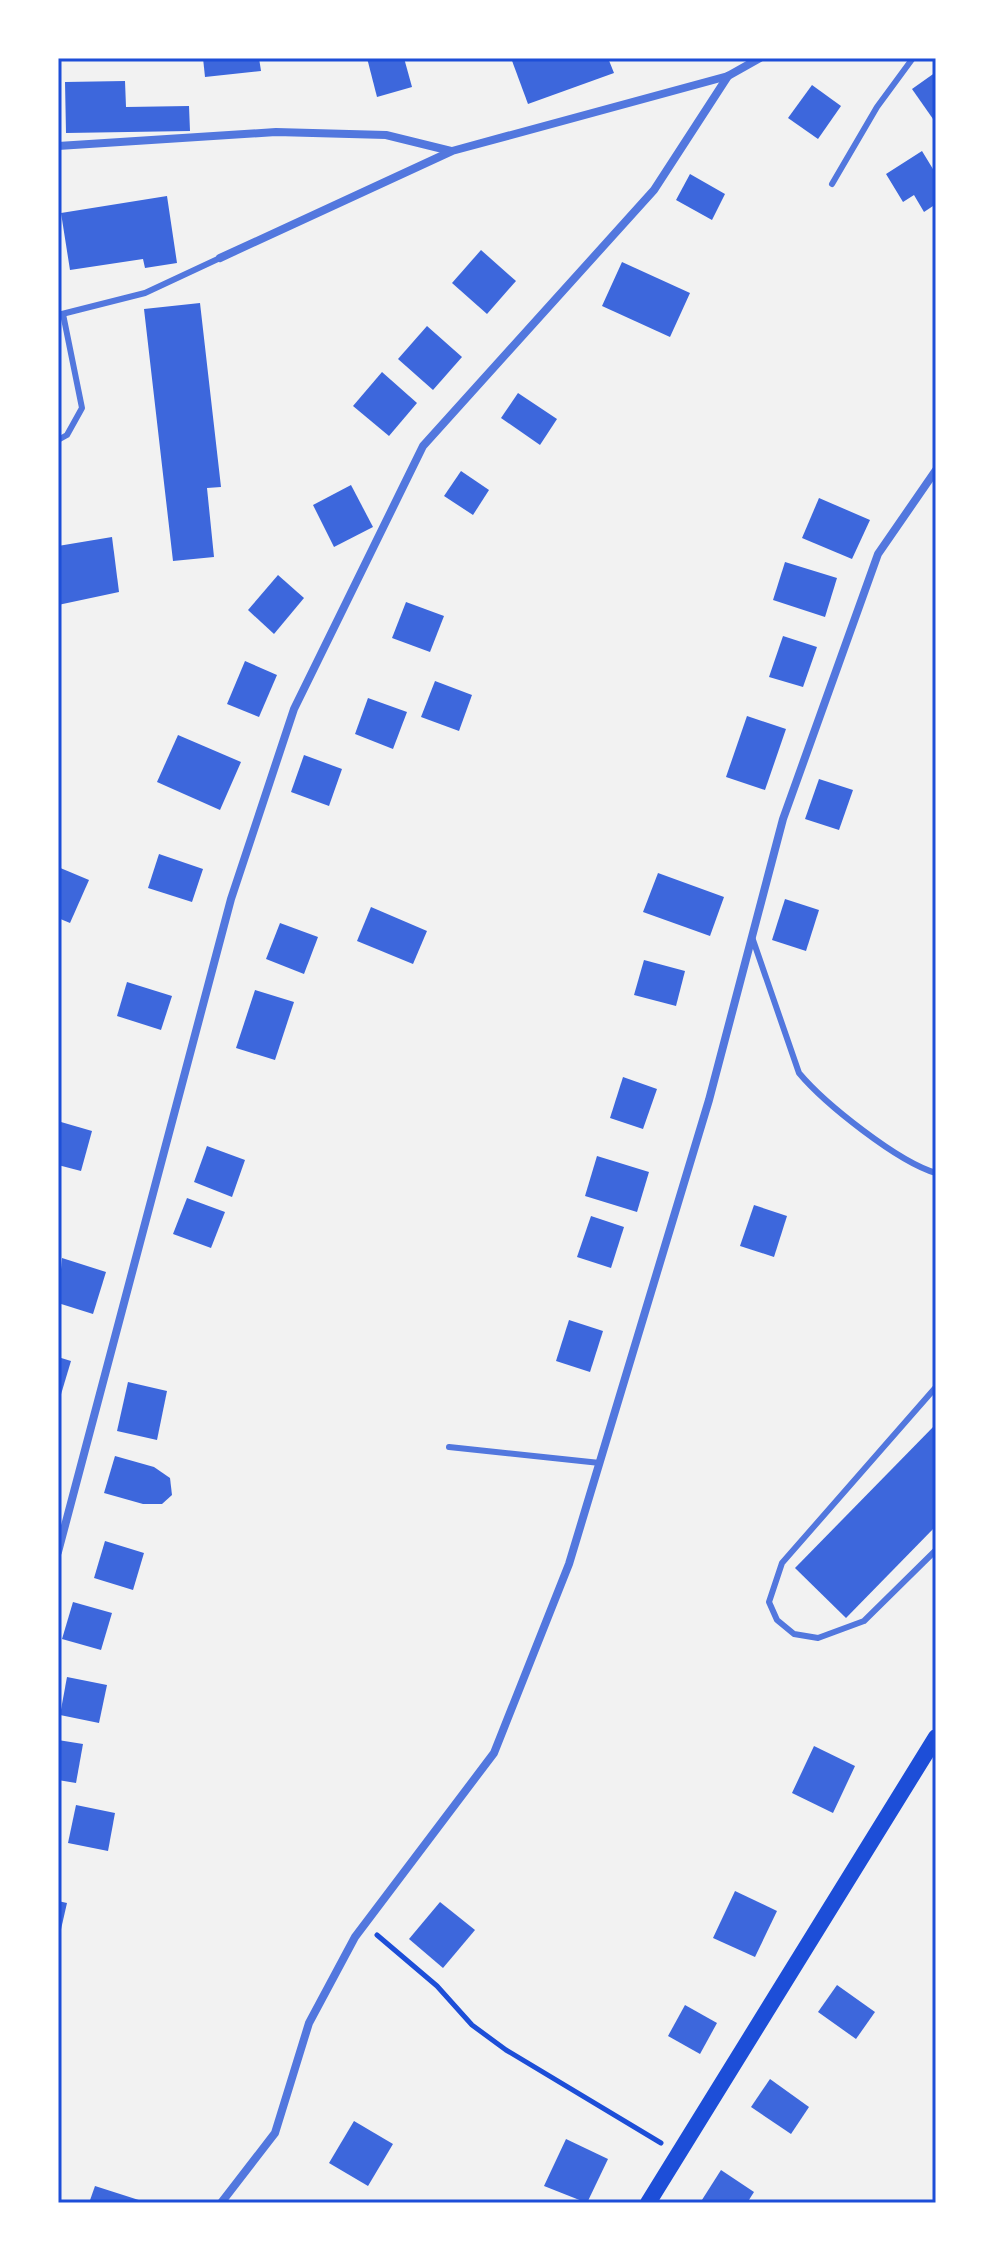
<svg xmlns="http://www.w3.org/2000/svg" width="994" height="2261" viewBox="0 0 994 2261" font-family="'Fira Sans',sans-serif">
<rect width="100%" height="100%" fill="#f2f2f2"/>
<!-- building -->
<g fill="#3d67dc">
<path d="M203 58H259L261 71 205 77Z"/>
<path d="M367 58H404L412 87 377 97Z"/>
<path d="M511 58H608L614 73 528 104Z"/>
<path d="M936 72V117L933 119 912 89Z"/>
<path d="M125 81 126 107 189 106 190 131 66 133 65 82Z"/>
<path d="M812 85 841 106 818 139 788 118Z"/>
<path d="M922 151 936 174V204L924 212 914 195 903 202 886 174Z"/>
<path d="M690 174 725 194 712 220 676 200Z"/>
<path d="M167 196 177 263 145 268 143 259 70 270 61 213Z"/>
<path d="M481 250 516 281 487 314 452 283Z"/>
<path d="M622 262 690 293 670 337 602 306Z"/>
<path d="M200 303 221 487 207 488 214 557 173 561 144 309Z"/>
<path d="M427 326 462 357 433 390 398 359Z"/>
<path d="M382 372 417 403 389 436 353 406Z"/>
<path d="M518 393 557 419 540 445 501 418Z"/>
<path d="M461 471 489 490 473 515 444 496Z"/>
<path d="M351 485 373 527 334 547 313 505Z"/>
<path d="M819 498 870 520 852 559 802 538Z"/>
<path d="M112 537 119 592 58 605V546Z"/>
<path d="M785 562 837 578 825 617 773 600Z"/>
<path d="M278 575 304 598 274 634 248 610Z"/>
<path d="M406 602 444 616 430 652 392 638Z"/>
<path d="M783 636 817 647 803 687 769 677Z"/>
<path d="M245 661 277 675 259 717 227 704Z"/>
<path d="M435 681 472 695 459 731 421 717Z"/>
<path d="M368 698 407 712 393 749 355 734Z"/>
<path d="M747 716 786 729 765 790 726 777Z"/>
<path d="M178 735 241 762 220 810 157 782Z"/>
<path d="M304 755 342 769 329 806 291 792Z"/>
<path d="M819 779 853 790 839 830 805 819Z"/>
<path d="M159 854 203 869 192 902 148 888Z"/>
<path d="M58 867 89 880 70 923 58 918Z"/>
<path d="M658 873 724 897 710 936 643 912Z"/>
<path d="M785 899 819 910 806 951 772 940Z"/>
<path d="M371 907 427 931 413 964 357 941Z"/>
<path d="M280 923 318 937 304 974 266 959Z"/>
<path d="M644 960 685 971 676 1006 634 995Z"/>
<path d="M127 982 172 996 161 1030 117 1016Z"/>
<path d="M255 990 294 1002 275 1060 236 1048Z"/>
<path d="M623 1077 657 1089 643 1129 610 1118Z"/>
<path d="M61 1122 92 1131 81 1171 58 1165Z"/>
<path d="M207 1146 245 1160 232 1197 194 1182Z"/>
<path d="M597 1156 649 1172 637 1212 585 1196Z"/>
<path d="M187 1198 225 1212 211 1248 173 1234Z"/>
<path d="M754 1205 787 1216 774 1257 740 1246Z"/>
<path d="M591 1216 624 1227 611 1268 577 1257Z"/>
<path d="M62 1258 106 1272 93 1314 58 1303Z"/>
<path d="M569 1320 603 1331 590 1372 556 1361Z"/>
<path d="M58 1357 71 1361 59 1401H58Z"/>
<path d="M128 1382 167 1391 157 1440 117 1431Z"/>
<path d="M936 1424V1526L846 1618 795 1568Z"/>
<path d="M115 1456 154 1467 170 1478 172 1495 162 1504H143L104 1493Z"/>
<path d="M105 1541 144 1553 133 1590 94 1578Z"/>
<path d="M73 1602 112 1613 101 1650 62 1639Z"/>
<path d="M67 1677 107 1685 99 1723 60 1715Z"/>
<path d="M58 1740 83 1744 76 1783 58 1780Z"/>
<path d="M814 1746 855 1766 833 1813 792 1793Z"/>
<path d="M76 1805 115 1813 108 1851 68 1843Z"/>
<path d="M735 1891 777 1911 755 1957 713 1938Z"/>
<path d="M58 1901 67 1903 59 1938H58Z"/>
<path d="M440 1902 475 1930 443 1968 409 1939Z"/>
<path d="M837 1985 875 2012 856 2039 818 2012Z"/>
<path d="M685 2005 717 2023 700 2054 668 2036Z"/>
<path d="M770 2079 809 2107 791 2134 751 2107Z"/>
<path d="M354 2121 393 2144 368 2186 329 2163Z"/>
<path d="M566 2139 608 2159 587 2203 544 2186Z"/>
<path d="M721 2170 754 2192 747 2203H700Z"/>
<path d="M95 2186 145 2202V2203H89Z"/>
</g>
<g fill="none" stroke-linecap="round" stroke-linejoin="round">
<!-- path -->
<path stroke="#1d4ed8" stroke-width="5" d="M377 1935 437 1986 472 2025 506 2050 661 2143"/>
<!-- service -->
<g stroke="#5277de" stroke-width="6">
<path d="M832 184 877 107 913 58"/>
<path d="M58 315 145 293 220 258"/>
<path d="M58 440 67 435 82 408 63 314"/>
<path d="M752 937 799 1073C825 1104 898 1162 936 1173"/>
<path d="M936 1387 782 1563 769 1602 777 1620 794 1634 818 1638 864 1621 936 1550"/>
<path d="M449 1447 600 1463"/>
</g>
<!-- minor -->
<g stroke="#5277de" stroke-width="8">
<path d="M58 146 276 132 386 135 451 151"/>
<path d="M220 258 452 151 728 76 760 58"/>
<path d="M58 1552 231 899 294 709 423 446 654 190 728 76"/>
<path d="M221 2203 275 2133 309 2023 355 1937 494 1753 569 1564 709 1100 783 819 878 554 936 470"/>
</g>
<!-- secondary -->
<path stroke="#1d4ed8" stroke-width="16" d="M648 2203 936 1737"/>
</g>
<!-- border -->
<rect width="994" height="2261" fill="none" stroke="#ffffff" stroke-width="120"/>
<rect x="60" y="60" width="874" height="2141" fill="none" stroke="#1d4ed8" stroke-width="3"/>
</svg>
